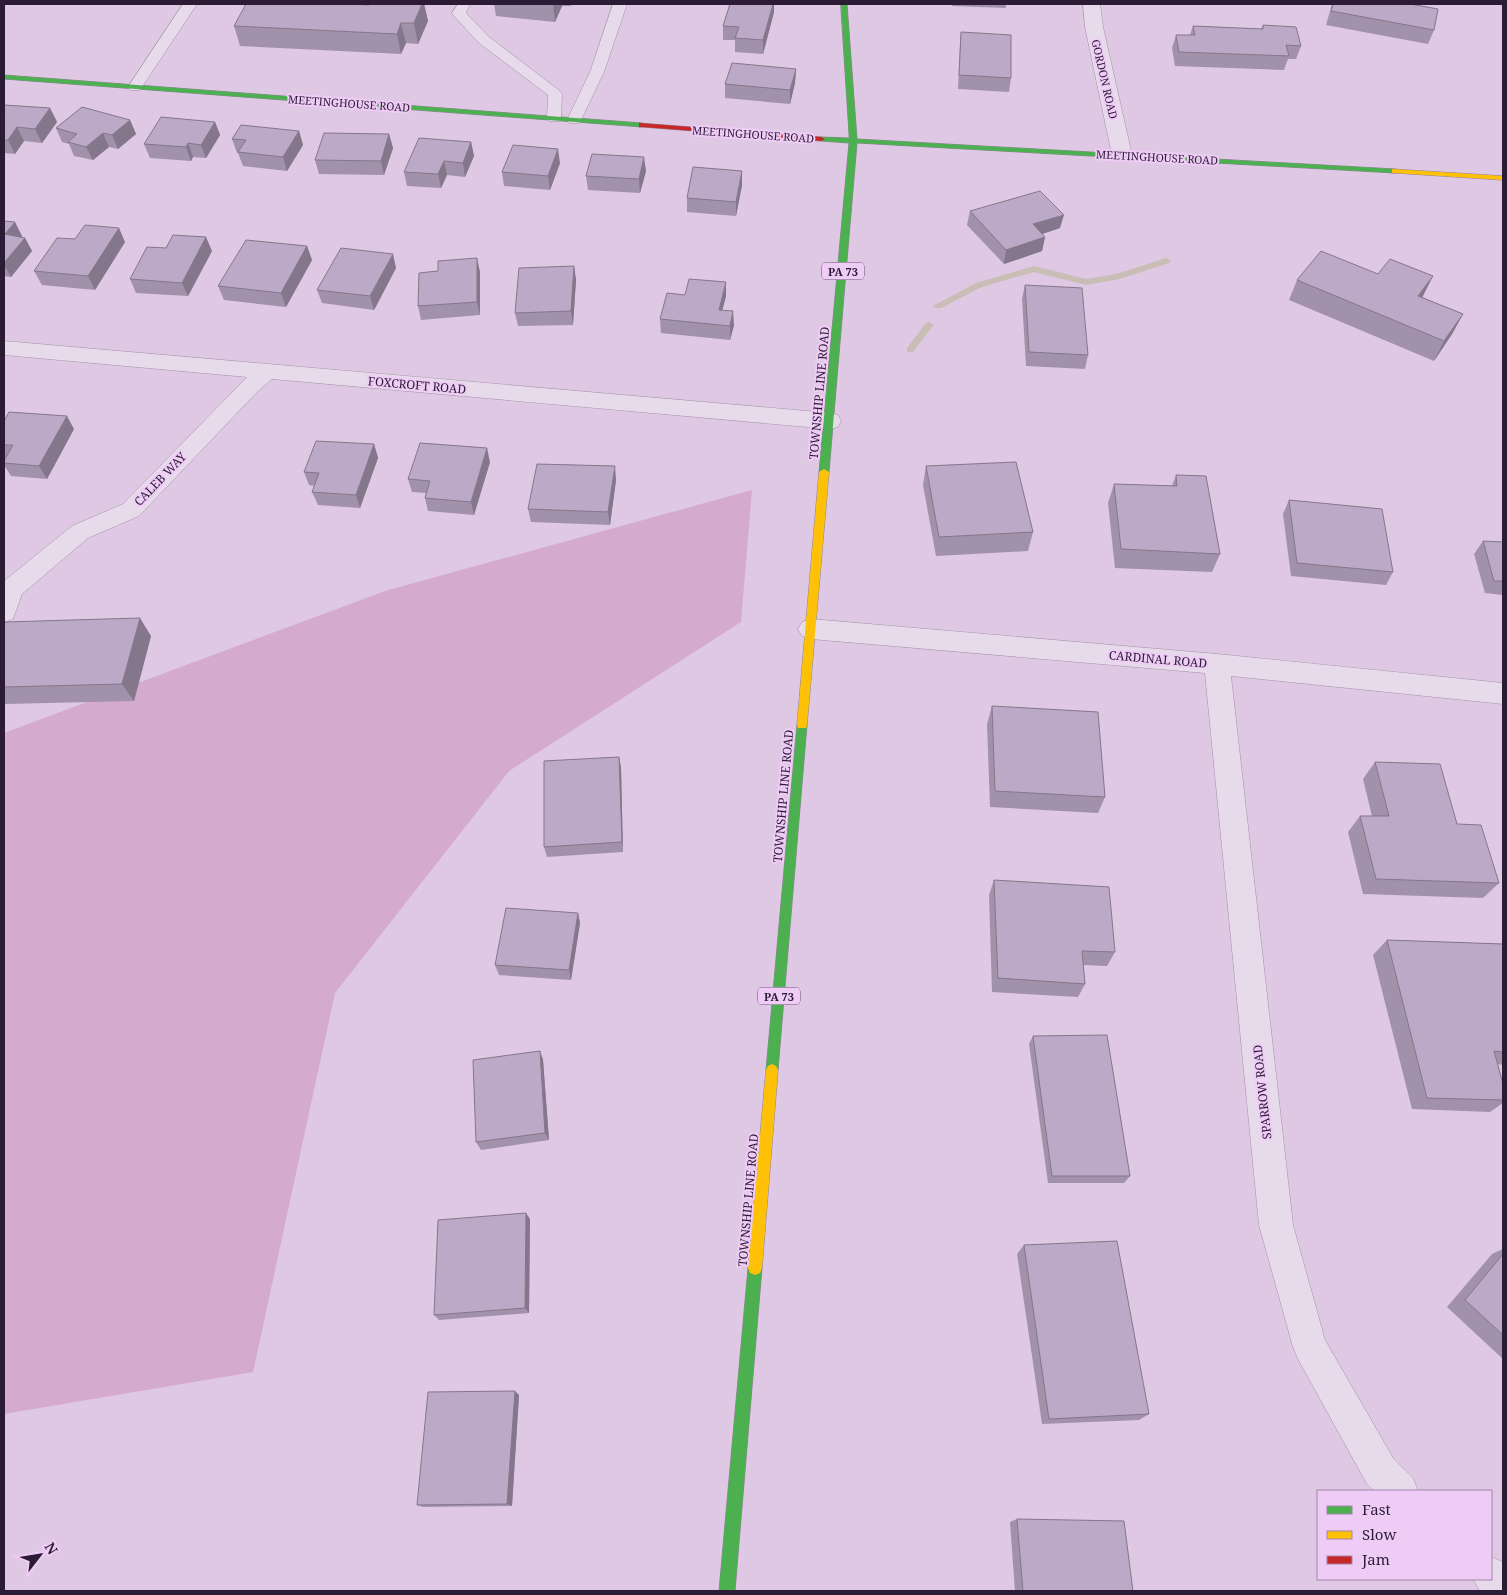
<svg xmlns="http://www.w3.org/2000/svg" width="1507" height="1595" viewBox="0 0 1507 1595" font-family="'Noto Serif',serif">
<rect width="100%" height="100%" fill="#dec8e3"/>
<!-- green -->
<path fill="#d4aacf" d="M752 490 741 622 509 771 335 993 253 1372 4 1414V733L385 591Z"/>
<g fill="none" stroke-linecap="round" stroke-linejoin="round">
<!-- stream -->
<g fill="#c8beb5" fill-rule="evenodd">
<path d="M1166 258 1171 261 1169 263 1120 279 1086 285 1034 272 982 287 941 308H935L933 306 976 283 1034 266 1086 279 1116 274Z"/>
<path d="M929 322 934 325 932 327 913 352H907V348L926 323Z"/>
</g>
<defs>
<g id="lane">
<path d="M183 4H197L140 90H130L128 87Z"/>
<path d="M458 4H470L466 13 489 37 560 91 562 94 561 118 559 121H549L547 118 548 95 479 43 454 16 452 13Z"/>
<path d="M613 4H627L604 72 581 120 579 123H569L567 120 590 72Z"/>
</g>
<g id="street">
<path d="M1083 4H1100L1103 27 1132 155 1129 159 1122 161 1115 159 1112 155 1085 27Z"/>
<path d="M4 341 830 413 838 415 841 421 838 427 830 429 272 379 257 392 139 516 88 538 22 594 13 619 4 622V581L72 526 123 504 247 377 4 355Z"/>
<path d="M811 619 1217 654 1503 683V704L1231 676 1293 1225 1325 1340 1393 1458 1413 1478 1418 1491H1374L1367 1484 1298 1359 1293 1347 1259 1225 1205 673 811 639 802 636 798 629 802 622Z"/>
<path d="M1491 1557 1503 1562V1591H1480L1473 1579H1491Z"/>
</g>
<g id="fast">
<path d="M841 4H847L857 139 1395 169 1399 171 1395 173 857 143 829 472 824 475 821 474 819 472 849 143 821 141 817 139 821 137 849 138Z"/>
<path d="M4 75 642 123 646 125 642 127 4 79Z"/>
<path d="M802 721 806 722 807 725 778 1070 776 1074 772 1076 768 1074 766 1070 797 725 798 722Z"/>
<path d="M755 1261 760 1263 762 1268 735 1591H719L748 1268 750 1263Z"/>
</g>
<g id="slow">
<path d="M1392 169 1503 176V180L1395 173H1392Z"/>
<path d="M824 469 829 472 807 725 806 728H798L797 725 819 472Z"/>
<path d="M772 1064 776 1066 778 1070 762 1268 760 1273 755 1275 750 1273 748 1268 766 1070 768 1066Z"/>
</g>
<path id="jam" d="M639 123 821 137 825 139 821 141 642 127H639Z"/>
</defs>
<!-- lane casing -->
<use href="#lane" stroke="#a292a7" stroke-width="1"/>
<!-- street casing -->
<use href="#street" stroke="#a292a7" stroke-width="1"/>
<!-- fast casing -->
<use href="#fast" stroke="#918297" stroke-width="1"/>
<!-- slow casing -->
<use href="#slow" stroke="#918297" stroke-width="1"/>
<!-- jam casing -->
<use href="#jam" stroke="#918297" stroke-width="1"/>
<!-- lane -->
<use href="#lane" fill="#e7daeb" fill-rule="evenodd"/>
<!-- street -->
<use href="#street" fill="#e7daeb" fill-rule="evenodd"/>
<!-- fast -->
<use href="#fast" fill="#4caf50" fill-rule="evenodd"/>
<!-- slow -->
<use href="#slow" fill="#ffc107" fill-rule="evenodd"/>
<!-- jam -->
<use href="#jam" fill="#c62828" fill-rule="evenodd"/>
</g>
<!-- wall -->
<g fill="#a291ab">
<path d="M369 4H424L428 21 418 44 406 43 401 54 240 46 234 26 369 5Z"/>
<path d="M494 4H572L571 6H562L555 22 496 16Z"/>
<path d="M730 4H774V12L763 54 735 52V40H723V26Z"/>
<path d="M952 4H1006V8L952 6Z"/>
<path d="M1332 4H1410L1434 30 1428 44 1326 25Z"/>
<path d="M1263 25 1301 46 1296 59H1288L1284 70 1175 66 1172 48 1176 35H1190L1193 26 1261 29Z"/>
<path d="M961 32 1011 78 1009 92 958 89 960 45Z"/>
<path d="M796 69 795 83 790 104 725 98V84Z"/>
<path d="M4 105 50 108 57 122 42 143 24 141 15 154 4 153Z"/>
<path d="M130 120 136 134 118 149 109 147 93 160 74 156 69 144 62 142 56 128Z"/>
<path d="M215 122 220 135 206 158 193 157 191 161 150 158 144 144Z"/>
<path d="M299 131 303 145 287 171 243 166 238 153H237L232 139Z"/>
<path d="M389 134 393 148 384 175 319 174 315 160Z"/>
<path d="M471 142 474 156 465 177 447 175 441 188 407 186 404 172Z"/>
<path d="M560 163 550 190 504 186 502 172Z"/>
<path d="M646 171 640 193 588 190 586 176Z"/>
<path d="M742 171V185L736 216 687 212V198Z"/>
<path d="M970 211 1060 228 1042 234 1045 237 1042 251 1004 264 967 225Z"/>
<path d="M4 221 22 236V237L25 238 32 251 11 277 4 276Z"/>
<path d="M75 239 125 242 95 290 42 285 34 271Z"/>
<path d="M307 246 312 260 286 307 224 300 218 286Z"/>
<path d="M212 251 188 296 136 293 130 279Z"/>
<path d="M574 266 576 280 573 325 518 326 515 313Z"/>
<path d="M396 268 374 310 322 303 317 290Z"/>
<path d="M438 271 480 272V315L421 320 418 306Z"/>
<path d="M1297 280 1423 296 1422 297 1463 314 1452 334 1434 361 1289 300Z"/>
<path d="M726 282V296L722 310 734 325 730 340 661 333 660 319 685 295Z"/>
<path d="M1025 285 1088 355 1085 369 1026 366 1022 299Z"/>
<path d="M4 421 74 429 47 479 11 476 4 465V461L6 457H4Z"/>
<path d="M374 444 378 458 360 508 318 505 312 492 315 486 309 485 304 472Z"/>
<path d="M490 462 474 515 428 511 425 498 426 493 412 492 408 479Z"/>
<path d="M926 466 1033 532 1028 551 936 556 923 485Z"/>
<path d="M1176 475 1220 554 1212 572 1115 568 1108 503 1114 484 1172 486Z"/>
<path d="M616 480 610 525 531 522 528 509Z"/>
<path d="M1289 500 1393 572 1386 585 1291 576 1283 514Z"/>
<path d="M1483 541 1503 542V595L1485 593 1474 554Z"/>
<path d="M4 622 151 636 134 701 4 704Z"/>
<path d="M992 706 1105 797 1098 813 990 807 987 724Z"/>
<path d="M619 757 621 768 623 852 547 857 544 847Z"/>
<path d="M1375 762 1457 824 1499 883 1483 898 1363 894 1348 832 1360 816H1372L1363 779Z"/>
<path d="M994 880 1115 952 1107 966 1083 965 1085 984 1078 997 992 992 989 895Z"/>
<path d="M578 913 580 923 571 980 499 975 495 965Z"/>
<path d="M1387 940 1503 944V1065L1498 1064 1503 1084V1103L1490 1112 1412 1109 1373 955Z"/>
<path d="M1033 1036 1130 1176 1124 1183H1048L1029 1044Z"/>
<path d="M540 1051 543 1060 549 1140 481 1150 476 1142Z"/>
<path d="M530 1219 529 1313 439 1320 434 1315Z"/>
<path d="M1024 1245 1149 1414 1139 1420 1042 1424 1017 1254Z"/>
<path d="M1503 1249V1359L1447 1307 1492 1254Z"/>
<path d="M519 1395 512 1506 423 1507 417 1505Z"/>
<path d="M1017 1519 1133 1591H1015L1010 1522Z"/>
</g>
<!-- shaded-wall -->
<g fill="#84768b">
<path d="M422 4H424L428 21 418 44 414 23Z"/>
<path d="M553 4H562V6L555 22Z"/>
<path d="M773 4H774V12L763 54V40Z"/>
<path d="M401 23 406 43 401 54 397 34Z"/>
<path d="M796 69 795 83 790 104V90Z"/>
<path d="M50 108 57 122 42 143 35 129Z"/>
<path d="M130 120 136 134 118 149 112 135Z"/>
<path d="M215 122 220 135 206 158 201 145Z"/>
<path d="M17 127 24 141 15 154 8 140Z"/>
<path d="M299 131 303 145 287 171 283 157Z"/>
<path d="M103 133 109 147 93 160 86 147Z"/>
<path d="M389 134 393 148 384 175 381 161Z"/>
<path d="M471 142 474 156 465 177 463 163Z"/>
<path d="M188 143 193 157 191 161 186 147Z"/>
<path d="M558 149 560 163 550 190 548 176Z"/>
<path d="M644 157 646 171 640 193 639 179Z"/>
<path d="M444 161 447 175 441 188 438 174Z"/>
<path d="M742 171V185L736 216V202Z"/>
<path d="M1064 215 1060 228 1030 238 1033 224Z"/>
<path d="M15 222 22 236 12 248 5 234Z"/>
<path d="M119 228 125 242 95 290 88 276Z"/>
<path d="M206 237 212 251 188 296 182 283Z"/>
<path d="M1045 237 1042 251 1004 264 1006 250Z"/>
<path d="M25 238 32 251 11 277 4 265V263Z"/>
<path d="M307 246 312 260 286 307 281 293Z"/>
<path d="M393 254 396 268 374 310 370 296Z"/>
<path d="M477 258 480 272V315L477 302Z"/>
<path d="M574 266 576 280 573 325 571 311Z"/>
<path d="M1433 276 1423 296 1408 316 1418 296Z"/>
<path d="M726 282V296L719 323V310Z"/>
<path d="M733 311 734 325 730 340V326Z"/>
<path d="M1463 314 1452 334 1434 361 1444 341Z"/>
<path d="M67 416 74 429 47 479 39 466Z"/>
<path d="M374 444 378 458 360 508 356 495Z"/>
<path d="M487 448 490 462 474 515 471 502Z"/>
<path d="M615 466 616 480 610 525 608 512Z"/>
<path d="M140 618 151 636 134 701 122 684Z"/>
<path d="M619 757 621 768 623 852 622 842Z"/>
<path d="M578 913 580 923 571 980 569 970Z"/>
<path d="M540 1051 543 1060 549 1140 545 1133Z"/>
<path d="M526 1213 530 1219 529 1313 525 1308Z"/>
<path d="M515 1391 519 1395 512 1506 507 1504Z"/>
</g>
<!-- building -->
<g fill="#bca9c7" stroke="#84768b">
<path d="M246 4H349L369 5V4H422L414 23H401L397 34 234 26Z"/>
<path d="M730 4H773L763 40 735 38 739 27 723 26Z"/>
<path d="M1333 4H1410L1438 9 1434 30 1331 11Z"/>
<path d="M1263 25 1296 27 1301 46 1286 45 1289 56 1179 52 1176 35H1195L1193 26 1263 29Z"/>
<path d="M961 32 1011 35V78L959 75Z"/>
<path d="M732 63 796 69 790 90 725 84Z"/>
<path d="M4 105 50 108 35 129 17 127 8 140H4Z"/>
<path d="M82 107 130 120 112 135 103 133 86 147 68 142 77 134 56 128Z"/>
<path d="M161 117 215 122 201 145 188 143 186 147 144 144Z"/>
<path d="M241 125 299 131 283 157 238 152 246 140 232 139Z"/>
<path d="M324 133 389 134 381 161 315 160Z"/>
<path d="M419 138 471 142 463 163 444 161 438 174 404 172Z"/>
<path d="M513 145 558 149 548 176 502 172Z"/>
<path d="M592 154 644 157 639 179 586 176Z"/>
<path d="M693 167 742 171 736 202 687 198Z"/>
<path d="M1040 191 1064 215 1033 224 1045 237 1006 250 970 211Z"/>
<path d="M4 221 15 222 5 234 25 238 4 263Z"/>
<path d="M85 225 119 228 88 276 34 271 57 238 75 239Z"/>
<path d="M173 235 206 237 182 283 130 279 147 247 166 248Z"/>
<path d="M246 240 307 246 281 293 218 286Z"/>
<path d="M341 248 393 254 370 296 317 290Z"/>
<path d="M1321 251 1378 274 1390 259 1433 276 1418 296 1463 314 1444 341 1297 280Z"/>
<path d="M477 258V302L418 306 419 273 438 271V261Z"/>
<path d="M574 266 571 311 515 313 519 268Z"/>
<path d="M689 279 726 282 719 310 733 311 730 326 660 319 667 293 685 295Z"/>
<path d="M1025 285 1082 288 1088 355 1029 352Z"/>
<path d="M9 412 67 416 39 466 4 463V461L13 445H4V421Z"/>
<path d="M316 441 374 444 356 495 312 492 319 473 304 472Z"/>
<path d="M420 443 487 448 471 502 425 498 430 481 408 479Z"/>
<path d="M1016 462 1033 532 939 537 926 466Z"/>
<path d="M537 464 615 466 608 512 528 509Z"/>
<path d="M1176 475 1206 476 1220 554 1121 549 1114 484 1177 486Z"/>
<path d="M1289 500 1382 509 1393 572 1297 563Z"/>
<path d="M1483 541 1503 542V581H1494Z"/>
<path d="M140 618 122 684 4 687V622Z"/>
<path d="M992 706 1098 712 1105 797 995 791Z"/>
<path d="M619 757 622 842 544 847V761Z"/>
<path d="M1375 762 1440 764 1457 824 1481 825 1499 883 1376 879 1360 816H1389Z"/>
<path d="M994 880 1109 887 1115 952 1082 951 1085 984 998 978Z"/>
<path d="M506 908 578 913 569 970 495 965Z"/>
<path d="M1387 940 1503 944V1052L1494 1051 1503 1084V1100L1427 1098Z"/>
<path d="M1107 1035 1130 1176H1052L1033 1036Z"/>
<path d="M540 1051 545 1133 476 1142 473 1060Z"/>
<path d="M526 1213 525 1308 434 1315 438 1220Z"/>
<path d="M1117 1241 1149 1414 1049 1419 1024 1245Z"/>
<path d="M1503 1254V1335L1465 1300Z"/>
<path d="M515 1391 507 1504 417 1505 428 1392Z"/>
<path d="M1017 1519 1124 1521 1133 1591H1023Z"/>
</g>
<g text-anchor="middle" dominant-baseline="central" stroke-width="4" stroke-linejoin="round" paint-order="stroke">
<!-- far-street labels -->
<g font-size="11" fill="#2b1b35" stroke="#efccf6">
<text transform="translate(1105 79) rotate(77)">GORDON ROAD</text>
<text transform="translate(349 103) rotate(4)">MEETINGHOUSE ROAD</text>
<text transform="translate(753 134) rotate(4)">MEETINGHOUSE ROAD</text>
<text transform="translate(1157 157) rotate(3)">MEETINGHOUSE ROAD</text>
</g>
<!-- shield labels -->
<g fill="#efccf6" stroke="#66506f" stroke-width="1">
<rect x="822" y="262.5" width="42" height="17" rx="4"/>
<rect x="758" y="987.5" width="42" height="17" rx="4"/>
</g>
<g font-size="11" font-weight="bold" fill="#2b1b35">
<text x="843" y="271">PA 73</text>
<text x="779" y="996">PA 73</text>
</g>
<!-- street labels -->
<g font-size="12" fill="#2b1b35" stroke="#efccf6">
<text transform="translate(417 385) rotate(5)">FOXCROFT ROAD</text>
<text transform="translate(819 393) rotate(-85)">TOWNSHIP LINE ROAD</text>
<text transform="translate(160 479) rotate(-46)">CALEB WAY</text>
<text transform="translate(1158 659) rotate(5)">CARDINAL ROAD</text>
<text transform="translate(783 796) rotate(-85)">TOWNSHIP LINE ROAD</text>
<text transform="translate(1262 1092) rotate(-96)">SPARROW ROAD</text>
<text transform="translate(748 1200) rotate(-85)">TOWNSHIP LINE ROAD</text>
</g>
</g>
<!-- border -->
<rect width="1507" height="1595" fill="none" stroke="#2b1b35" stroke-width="10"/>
<!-- legend -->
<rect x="1317" y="1490" width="175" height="90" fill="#efccf6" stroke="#a185a9"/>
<rect x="1327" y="1506" width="25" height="8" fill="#4caf50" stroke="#a185a9"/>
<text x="1362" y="1515" font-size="15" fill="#2b1b35">Fast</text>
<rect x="1327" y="1531" width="25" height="8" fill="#ffc107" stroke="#a185a9"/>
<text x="1362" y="1540" font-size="15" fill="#2b1b35">Slow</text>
<rect x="1327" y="1556" width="25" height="8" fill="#c62828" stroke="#a185a9"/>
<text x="1362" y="1565" font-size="15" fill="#2b1b35">Jam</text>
<!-- north arrow -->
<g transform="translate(40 1555) rotate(59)" stroke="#efccf6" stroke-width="4" paint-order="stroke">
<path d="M0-4L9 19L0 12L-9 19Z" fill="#2b1b35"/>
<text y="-8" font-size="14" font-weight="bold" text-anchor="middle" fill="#2b1b35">N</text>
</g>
</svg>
